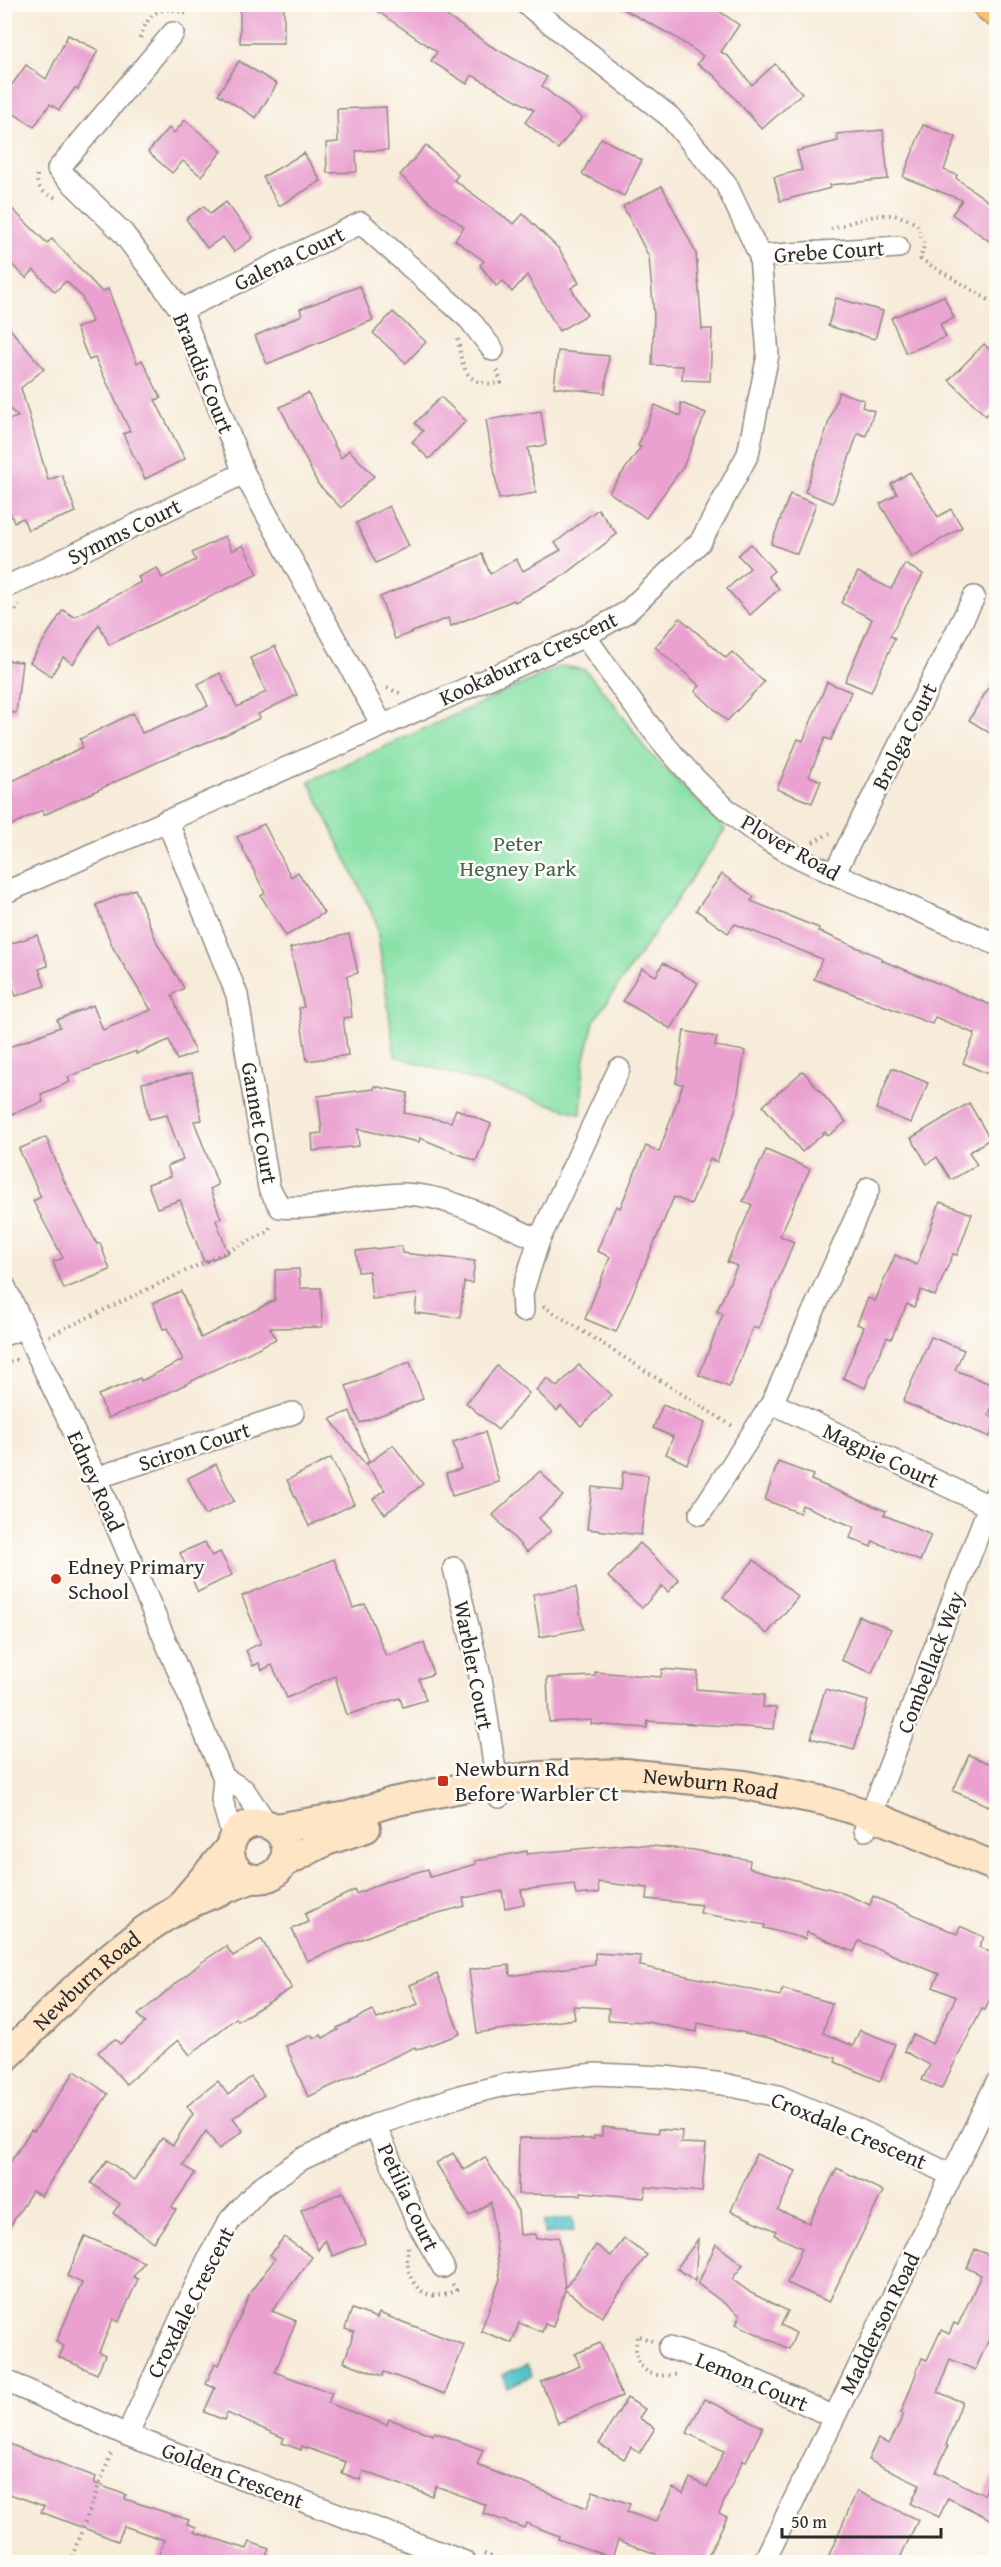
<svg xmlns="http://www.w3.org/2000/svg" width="1001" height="2567" viewBox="0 0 1001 2567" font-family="'Gentium Book Plus',serif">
<rect width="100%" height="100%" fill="#fdfcf7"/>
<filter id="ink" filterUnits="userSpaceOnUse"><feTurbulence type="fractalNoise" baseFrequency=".0167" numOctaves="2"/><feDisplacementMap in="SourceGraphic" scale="12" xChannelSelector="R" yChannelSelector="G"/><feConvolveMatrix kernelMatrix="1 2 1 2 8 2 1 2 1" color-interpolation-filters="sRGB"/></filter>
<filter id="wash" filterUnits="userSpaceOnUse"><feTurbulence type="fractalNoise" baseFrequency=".008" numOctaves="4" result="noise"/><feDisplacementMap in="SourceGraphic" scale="24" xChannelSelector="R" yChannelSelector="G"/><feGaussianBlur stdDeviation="1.35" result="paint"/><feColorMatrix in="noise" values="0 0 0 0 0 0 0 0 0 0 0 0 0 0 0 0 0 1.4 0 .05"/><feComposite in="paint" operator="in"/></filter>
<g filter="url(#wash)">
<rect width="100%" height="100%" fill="#f7ebd9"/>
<!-- green -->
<path fill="#88e1a6" stroke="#5a8668" stroke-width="1.5" d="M562 666 585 670 612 701 649 753 725 829 594 1021 584 1062 581 1114 395 1056 376 922 309 781Z"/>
<!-- water -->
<g fill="#57c4cc" stroke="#41787c" stroke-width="1.5">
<path d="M572 2218 574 2231 544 2234 543 2221Z"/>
<path d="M527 2364 532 2376 507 2387 502 2375Z"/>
</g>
<g id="blocks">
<!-- building -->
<g fill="#eaa1d0">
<path d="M284 4V43H240V5Z"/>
<path d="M367 4H429L491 46 547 77 542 86 582 118 558 149 525 122 534 110 472 75 467 84 431 61 437 52Z"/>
<path d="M614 4H709L739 25 721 52 729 57 752 85 775 64 802 93 762 129 714 75 697 64 703 56 673 36Z"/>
<path d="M68 35 98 50 78 89 75 88 59 110 50 104 34 127 4 107V96L26 65 46 79Z"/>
<path d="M239 61 277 84 256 118 218 94Z"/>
<path d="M386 107 388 150 356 151 357 172 327 173 326 143 338 142 337 109Z"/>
<path d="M185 120 222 151 201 176 183 161 172 173 148 152 169 128 174 133Z"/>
<path d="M923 125 956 137 944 170 957 175 956 178 996 207V246L952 214 962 200 903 177Z"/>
<path d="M883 130 888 179 830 185 831 188 780 201 774 177 802 170 797 151 838 141 837 134Z"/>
<path d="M601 138 642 160 624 196 582 174Z"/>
<path d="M426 145 458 175 454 180 514 224 523 214 559 249 579 283 571 288 587 315 559 331 527 275 512 292 503 281 496 286 480 265 484 261 455 240 464 227 430 202 400 175Z"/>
<path d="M304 153 321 181 279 206 263 177Z"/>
<path d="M662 186 696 253 702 329H712L710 381 682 380 683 366 652 365 654 316 649 257 623 206Z"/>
<path d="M4 201 47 243 52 239 102 292 108 289 137 363 142 360 161 398 155 400 185 459 145 479 123 434 130 431 95 358 89 360 76 328 92 322 82 297 66 281 55 292 34 270 26 278 4 257Z"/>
<path d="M226 202 253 238 234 252 223 237 207 248 186 219 204 206 210 214Z"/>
<path d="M360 286 373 320 267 364 255 336 302 315 300 309Z"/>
<path d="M944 296 954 318 940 324 946 337 906 353 891 318Z"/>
<path d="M836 298 883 311 875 339 828 326Z"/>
<path d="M393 312 426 342 406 363 373 333Z"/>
<path d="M4 322 44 369 21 388 48 480 62 475 76 512 28 530 23 518 14 522 4 498V421L18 417 4 403Z"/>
<path d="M984 344 996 356V405L986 416 949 380Z"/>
<path d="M558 351 609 356 605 393 554 387Z"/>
<path d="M839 392 864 400 862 407 874 411 866 436 858 433 833 503 805 492Z"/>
<path d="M308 393 341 458 349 450 374 476 341 508 318 484 280 407Z"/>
<path d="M441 397 466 421 429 459 412 442 423 431 415 423Z"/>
<path d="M681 403 706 413 683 467 646 518 609 492 641 447 638 446 655 405 681 416Z"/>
<path d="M541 411 546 445 528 448 536 493 499 499 486 420Z"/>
<path d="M910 472 938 517 951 509 962 527 912 557 880 504 897 494 891 484Z"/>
<path d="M790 494 816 504 797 554 771 544Z"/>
<path d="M389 506 409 546 376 563 356 523Z"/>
<path d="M598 509 617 534 566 574 515 602 514 600 451 626 448 618 395 639 380 597 482 554 490 574 516 559 523 571 561 550 555 543Z"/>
<path d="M225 536 232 551 243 545 258 574 109 645 99 624 73 664 63 657 51 676 30 662 63 610 74 617 141 582 138 577 157 568 162 578 196 560 192 553Z"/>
<path d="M751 544 774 571 768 576 779 589 750 615 727 589 750 568 738 555Z"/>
<path d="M905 564 923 574 890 636 895 638 871 692 845 681 872 619 841 603 858 572 891 589Z"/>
<path d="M680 618 726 658 732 652 764 682 727 721 695 691 700 686 655 647Z"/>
<path d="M275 646 297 695 258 714 260 718 225 735 160 761 44 815 42 810 4 829V785L83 747 80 739 133 713 142 733 208 706 198 684 220 673 237 707 266 692 250 658Z"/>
<path d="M4 660 22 662 16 713 4 712Z"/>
<path d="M996 675V737L969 720Z"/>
<path d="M827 682 851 692 831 740 825 738 809 776 821 781 812 803 777 789 798 739 803 741Z"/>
<path d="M264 824 291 877 298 872 324 913 286 936 261 896 265 893 237 837Z"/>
<path d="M722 874 754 897 751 901 819 928 818 931 882 958 881 960 996 1007V1053L988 1074 963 1063 975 1034 935 1017 932 1024 814 979 822 959 735 924 728 933 696 910Z"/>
<path d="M135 889 158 945 184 988 172 995 195 1053 177 1060 169 1040 136 1054V1051L68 1077 70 1082 41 1094 43 1102 4 1117V1049L60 1027 57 1020 93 1005 103 1030 151 1010 113 948 96 905Z"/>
<path d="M349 934 358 973 347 976 352 1017 343 1018 348 1055 307 1061 299 1008 304 1007 290 948Z"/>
<path d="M37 935 48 966 39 969 45 986 16 996 4 963V946Z"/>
<path d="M663 963 698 983 671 1029 623 1001 642 968 656 976Z"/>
<path d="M684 1031 717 1037 715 1046 745 1051 735 1111 717 1162 710 1159 691 1204 674 1197 616 1332 585 1319 610 1257 597 1251 616 1206 620 1208 646 1146 659 1152 683 1084 676 1083Z"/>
<path d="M892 1068 928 1083 911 1123 876 1109Z"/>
<path d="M803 1071 846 1122 828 1136 825 1132 802 1152 763 1106Z"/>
<path d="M192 1073 202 1120 194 1121 218 1185 210 1189 221 1218 216 1220 228 1253 204 1262 180 1200 157 1208 148 1184 171 1176 167 1166 183 1160 167 1115 149 1119 142 1083Z"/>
<path d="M374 1086 408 1093 404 1113 451 1122 456 1109 491 1124 476 1161 420 1138 419 1142 358 1129 359 1146 313 1151 312 1134 322 1133 318 1096 374 1089Z"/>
<path d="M969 1103 990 1139 969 1152 977 1165 951 1180 937 1157 927 1164 911 1138Z"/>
<path d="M46 1137 63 1179 97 1244 100 1243 110 1270 64 1289 53 1262 63 1258 33 1201 41 1197 19 1149Z"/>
<path d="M766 1150 810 1169 780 1236 794 1242 758 1329 753 1327 729 1387 699 1375 723 1314 717 1311 737 1266 727 1262 752 1205 743 1201Z"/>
<path d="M940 1202 972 1214 957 1255 953 1254 935 1296 921 1290 914 1307 907 1304 891 1339 887 1337 865 1388 843 1378 864 1327 857 1324 868 1298 875 1301 895 1255 917 1265Z"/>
<path d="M401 1246 402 1253 475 1261 472 1283 464 1282 460 1318 415 1313 417 1294 372 1299 369 1271 358 1272 356 1251Z"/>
<path d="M299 1269 300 1288H321L322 1327 270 1328 276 1339 166 1394 108 1418 98 1395 140 1378 141 1381 183 1360 167 1328 163 1329 153 1303 181 1291 201 1338 275 1300V1270Z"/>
<path d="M931 1337 964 1350 955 1370 996 1386V1395L989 1415 996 1418V1421L990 1437 903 1402Z"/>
<path d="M410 1362 423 1399 360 1423 346 1386Z"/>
<path d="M579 1365 611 1395 581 1426 561 1406 557 1411 536 1390 547 1378 557 1387Z"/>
<path d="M497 1366 529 1393 498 1430 466 1403Z"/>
<path d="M663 1405 705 1423 687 1464 666 1454 673 1437 653 1428Z"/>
<path d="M350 1411 369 1462 365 1464 330 1419Z"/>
<path d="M485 1432 499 1482 452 1496 446 1473 461 1469 453 1442Z"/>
<path d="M393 1445 423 1484 385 1514 373 1499 385 1490 366 1465Z"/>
<path d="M331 1458 354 1504 309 1526 287 1480Z"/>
<path d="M778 1462 813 1475 811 1480 886 1511 884 1515 931 1535 920 1561 873 1541 871 1547 850 1538 854 1527 802 1505 800 1513 765 1500Z"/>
<path d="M216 1464 234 1501 205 1515 188 1478Z"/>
<path d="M540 1471 563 1496 539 1518 551 1531 527 1552 493 1515Z"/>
<path d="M623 1472 648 1475 641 1535 587 1529 592 1487 621 1490Z"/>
<path d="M205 1542 212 1556 220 1552 232 1575 198 1592 180 1553Z"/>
<path d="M640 1543 679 1580 668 1592 662 1586 642 1608 608 1577Z"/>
<path d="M334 1559 353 1608 365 1604 386 1656 424 1643 433 1674 419 1679 426 1700 403 1707 400 1698 347 1715 335 1676 287 1698 272 1665 262 1670 259 1663 253 1666 246 1650 261 1643 242 1596Z"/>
<path d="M754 1560 798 1597 767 1634 723 1597Z"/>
<path d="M576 1587 583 1629 540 1637 533 1594Z"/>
<path d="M859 1616 891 1629 872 1673 841 1660Z"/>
<path d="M662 1669 698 1672 696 1689 764 1695 763 1707 776 1708 774 1729 648 1721 647 1728 591 1724 592 1720 549 1722 547 1678 595 1676V1672L661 1677Z"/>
<path d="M825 1689 868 1701 854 1750 811 1738Z"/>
<path d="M969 1755 996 1766V1809L953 1791Z"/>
<path d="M630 1844 694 1850 750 1860 749 1868 838 1891 870 1905 873 1896 957 1934 960 1926 984 1937 979 1947 996 1955V1985L985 2010 982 2009 941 2089 922 2080 930 2065 904 2051 913 2034 932 2044 956 1997 933 1987 939 1974 859 1941 854 1952 807 1932 806 1939 764 1928 765 1925 700 1913 702 1905 647 1899 648 1888 598 1882 599 1893 576 1895 574 1884 521 1890 524 1904 505 1908 502 1891 463 1898 465 1906 401 1923 307 1961 292 1929 308 1922 305 1914 355 1890 356 1894 389 1880 428 1869 430 1877 476 1864 475 1861 527 1851V1854Z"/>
<path d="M261 1939 292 1988 238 2021 236 2018 190 2055 178 2040 126 2084 98 2052 115 2039 120 2044 145 2023 138 2015 202 1962 226 1946 233 1956Z"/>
<path d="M595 1953 641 1956 640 1966 780 1996 783 1989 832 2003 823 2033 853 2046 860 2030 895 2044 880 2081 835 2062 836 2058 769 2038 698 2023 697 2032 647 2022 608 2020 609 2008 573 2006 575 2019 477 2033 469 1970 509 1965 510 1976 595 1964Z"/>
<path d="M437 1974 460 2034 416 2050 415 2047 308 2097 286 2046 312 2035 313 2039 321 2035 323 2038 338 2030 337 2028 373 2010 377 2019 418 2004 410 1985Z"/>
<path d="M75 2071 108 2094 41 2196 32 2191 4 2236V2172L31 2130 34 2131Z"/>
<path d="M251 2077 264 2095 233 2118 243 2131 219 2149 206 2131 183 2165 195 2173 172 2207 176 2210 153 2242 113 2213 120 2204 91 2183 107 2160 134 2180 162 2138 173 2145 193 2114 187 2106 218 2081 228 2095Z"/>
<path d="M602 2127 658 2133V2129L682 2131 681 2143 706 2144 702 2192 646 2187 644 2198 581 2192V2195L518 2194 519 2138 594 2139V2136H602Z"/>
<path d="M453 2153 464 2170 485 2157 518 2211 520 2235 535 2234 536 2239 559 2237 565 2288 596 2245 611 2256 624 2239 647 2255 602 2317 565 2290 553 2327 545 2324 542 2332 519 2323 512 2343 481 2331 500 2279 491 2202 469 2216 436 2163Z"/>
<path d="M756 2154 796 2171 778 2210 809 2223 837 2168 883 2191 829 2302 787 2283 802 2248 774 2235 776 2231 731 2211Z"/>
<path d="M343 2192 365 2243 333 2256 325 2240 318 2250 301 2210Z"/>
<path d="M85 2236 144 2262 133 2277 138 2279 119 2322 113 2319 99 2352 105 2355 97 2374 59 2357 64 2346 56 2342 82 2283 67 2276Z"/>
<path d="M284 2237 312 2257 272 2311 296 2321 275 2372 332 2393 328 2403 387 2425 389 2419 433 2435 434 2432 483 2450 477 2465 587 2508 593 2491 630 2504 627 2512 656 2522 673 2488 683 2493 690 2478 707 2487 724 2451 687 2433 704 2399 763 2427 746 2461 743 2460 719 2513 727 2517 705 2562H653L656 2554 618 2540 612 2557 558 2539 559 2536 526 2523 524 2528 483 2513 486 2505 436 2486 432 2496 363 2471 360 2480 342 2473 346 2462 302 2446 301 2450 282 2443 284 2438 227 2413 224 2420 204 2412 215 2388 206 2384 215 2363 219 2365 251 2291 275 2259 270 2255Z"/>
<path d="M996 2238V2342L989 2339 975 2370 950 2359 938 2392 962 2402 946 2445 948 2446 936 2472 984 2495 996 2467V2522L948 2498 939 2517 911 2504 920 2484 868 2460 878 2439 889 2444 904 2414 901 2413 922 2358 927 2360 941 2330 949 2334 954 2323 958 2325 981 2275 967 2268 975 2249 989 2255Z"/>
<path d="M698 2239 695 2281 677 2268Z"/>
<path d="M716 2244 743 2265 732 2279 751 2293 788 2311 781 2325 796 2333 789 2349 736 2324 740 2315 698 2284Z"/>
<path d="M352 2309 377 2318 379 2313 464 2345 445 2394 384 2372 383 2376 344 2362 354 2332 345 2329Z"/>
<path d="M600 2343 622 2396 558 2423 541 2382 580 2366 575 2354Z"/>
<path d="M627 2398 645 2409 639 2418 655 2428 640 2453 631 2447 624 2459 599 2444Z"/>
<path d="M4 2442 96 2477 94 2483 126 2495 125 2499 189 2520 187 2524 196 2527 194 2532 247 2549 250 2542 269 2549 266 2556 277 2559V2562H219L204 2558 203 2562H156L164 2540 124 2526 118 2541 41 2512 44 2506 4 2492Z"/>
<path d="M857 2491 918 2520 898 2562H826Z"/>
</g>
</g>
</g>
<g filter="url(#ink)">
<use href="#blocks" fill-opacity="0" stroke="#918b82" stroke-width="1.5"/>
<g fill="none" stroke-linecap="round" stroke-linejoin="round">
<defs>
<g id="street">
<path d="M173 33 58 169 123 233 181 310 244 473 382 725"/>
<path d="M760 256 898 247"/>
<path d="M181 310 361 223 469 319 493 350"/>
<path d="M4 588 244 473"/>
<path d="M585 636C632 704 677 770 742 822 777 850 822 869 863 886 907 906 952 925 996 944"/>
<path d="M167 820 237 995 269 1188 280 1207C322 1211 363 1194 404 1194 450 1195 498 1222 539 1240"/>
<path d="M834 874 974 597"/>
<path d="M4 893 585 636 627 612 701 541 748 454 768 355 760 256 726 184 670 117 526 4"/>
<path d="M4 1285 96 1478 224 1778 222 1800 233 1838"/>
<path d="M523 1311 522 1293 539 1240 619 1069"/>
<path d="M4 1335 24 1327"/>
<path d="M772 1403 989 1506"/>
<path d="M96 1478 293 1413"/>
<path d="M700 1514 772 1403 869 1188"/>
<path d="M454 1568 482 1684 499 1797"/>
<path d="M224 1778 244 1790 267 1824"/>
<path d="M865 1830 989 1506 996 1494"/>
<path d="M375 2125 417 2222 443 2267"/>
<path d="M669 2348 722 2365 834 2417"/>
<path d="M4 2380 127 2435 465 2562"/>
<path d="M127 2435 209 2257 230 2220 261 2187 302 2159 375 2125 460 2096 509 2084 595 2074 665 2077 723 2084 778 2096 859 2130 951 2175"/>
<path d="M764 2562 996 2084"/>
</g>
<g id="secondary">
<circle cx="258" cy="1851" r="28"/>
<path id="s1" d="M275 1828 348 1816 392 1802 496 1781 539 1776 625 1773 744 1785 825 1801 871 1815 996 1867"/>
<path d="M284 1863 326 1841 366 1828"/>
<path d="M179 1907 230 1847"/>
<path id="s2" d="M4 2059C57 2006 110 1948 175 1911 199 1898 226 1889 251 1879"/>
</g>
<path id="highway" d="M989 4 996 10"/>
</defs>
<!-- street casing -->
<use href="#street" stroke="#918b82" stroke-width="24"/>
<!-- secondary casing -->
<use href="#secondary" stroke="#918b82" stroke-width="32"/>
<!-- highway casing -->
<use href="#highway" stroke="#918b82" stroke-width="36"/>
<!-- path -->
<g stroke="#918b82" stroke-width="4" stroke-dasharray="1.5 4.5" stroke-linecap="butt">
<path d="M140 38C149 11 161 4 187 14L195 4"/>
<path d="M37 175C36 189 45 194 57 198"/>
<path d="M831 229C860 220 892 204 918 226L924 246 920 260"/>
<path d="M920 259 996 304"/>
<path d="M458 339C462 368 465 387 501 383L497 369"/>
<path d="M4 611H15L20 605"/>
<path d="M387 688 402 694"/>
<path d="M813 842 830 833"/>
<path d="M543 1306 734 1427"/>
<path d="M49 1336 268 1232 271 1225"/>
<path d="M4 1364 18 1359"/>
<path d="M408 2247C403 2279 422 2308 456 2290L452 2283"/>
<path d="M652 2341 637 2335C632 2367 646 2380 678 2374"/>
<path d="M484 2554 507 2562"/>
<path d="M70 2562 112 2451"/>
</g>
<!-- street -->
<use href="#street" stroke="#fff" stroke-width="21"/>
<!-- secondary -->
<use href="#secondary" stroke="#fee5c5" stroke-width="28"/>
<!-- highway -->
<use href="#highway" stroke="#fcbd6e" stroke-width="33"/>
</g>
</g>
<!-- markers -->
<g fill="#c8321e" stroke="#fdfcf7" stroke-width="2">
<circle cx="56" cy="1579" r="6"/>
<rect x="437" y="1775" width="12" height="12" rx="3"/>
</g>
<g text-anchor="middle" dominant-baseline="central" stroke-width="5" stroke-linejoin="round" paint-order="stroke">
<!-- street labels -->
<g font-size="22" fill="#2b2b2b" stroke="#fdfcf7">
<text transform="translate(829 251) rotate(-4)">Grebe Court</text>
<text transform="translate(289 258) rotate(-26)">Galena Court</text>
<text transform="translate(204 373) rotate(68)">Brandis Court</text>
<text transform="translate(124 531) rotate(-26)">Symms Court</text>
<text transform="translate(528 658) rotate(-25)">Kookaburra Crescent</text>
<text transform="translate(904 736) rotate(-63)">Brolga Court</text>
<text transform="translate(791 847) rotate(30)">Plover Road</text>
<text transform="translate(260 1123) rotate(80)">Gannet Court</text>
<text transform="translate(194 1446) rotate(-18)">Sciron Court</text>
<text transform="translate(881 1455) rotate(25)">Magpie Court</text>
<text transform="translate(96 1481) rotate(66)">Edney Road</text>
<text transform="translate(930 1662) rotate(-69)">Combellack Way</text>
<text transform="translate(474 1665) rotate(79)">Warbler Court</text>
<text stroke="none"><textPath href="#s1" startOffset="442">Newburn Road</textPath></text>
<text stroke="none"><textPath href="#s2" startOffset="114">Newburn Road</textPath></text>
<text transform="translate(849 2130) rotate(23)">Croxdale Crescent</text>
<text transform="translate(409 2197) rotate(65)">Petilia Court</text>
<text transform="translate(190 2302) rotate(-63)">Croxdale Crescent</text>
<text transform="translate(879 2323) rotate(-64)">Madderson Road</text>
<text transform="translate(752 2381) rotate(23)">Lemon Court</text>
<text transform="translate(233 2475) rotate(21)">Golden Crescent</text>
</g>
<!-- park labels -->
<g font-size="22" fill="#476250" stroke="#fdfcf7">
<text x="518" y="843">Peter<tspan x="518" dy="25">Hegney Park</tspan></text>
</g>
<!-- poi labels -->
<g font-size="22" fill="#2b2b2b" stroke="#fdfcf7" text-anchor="start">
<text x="68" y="1566">Edney Primary<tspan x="68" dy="25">School</tspan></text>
<text x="455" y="1768">Newburn Rd<tspan x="455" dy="25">Before Warbler Ct</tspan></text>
</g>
</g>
<!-- margin -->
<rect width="1001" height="2567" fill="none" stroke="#fdfcf7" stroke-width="24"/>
<!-- scale -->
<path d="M782 2528v9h159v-9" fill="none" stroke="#2b2b2b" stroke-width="3"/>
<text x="791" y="2528" font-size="18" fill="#2b2b2b" stroke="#fdfcf7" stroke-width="4.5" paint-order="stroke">50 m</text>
</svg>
